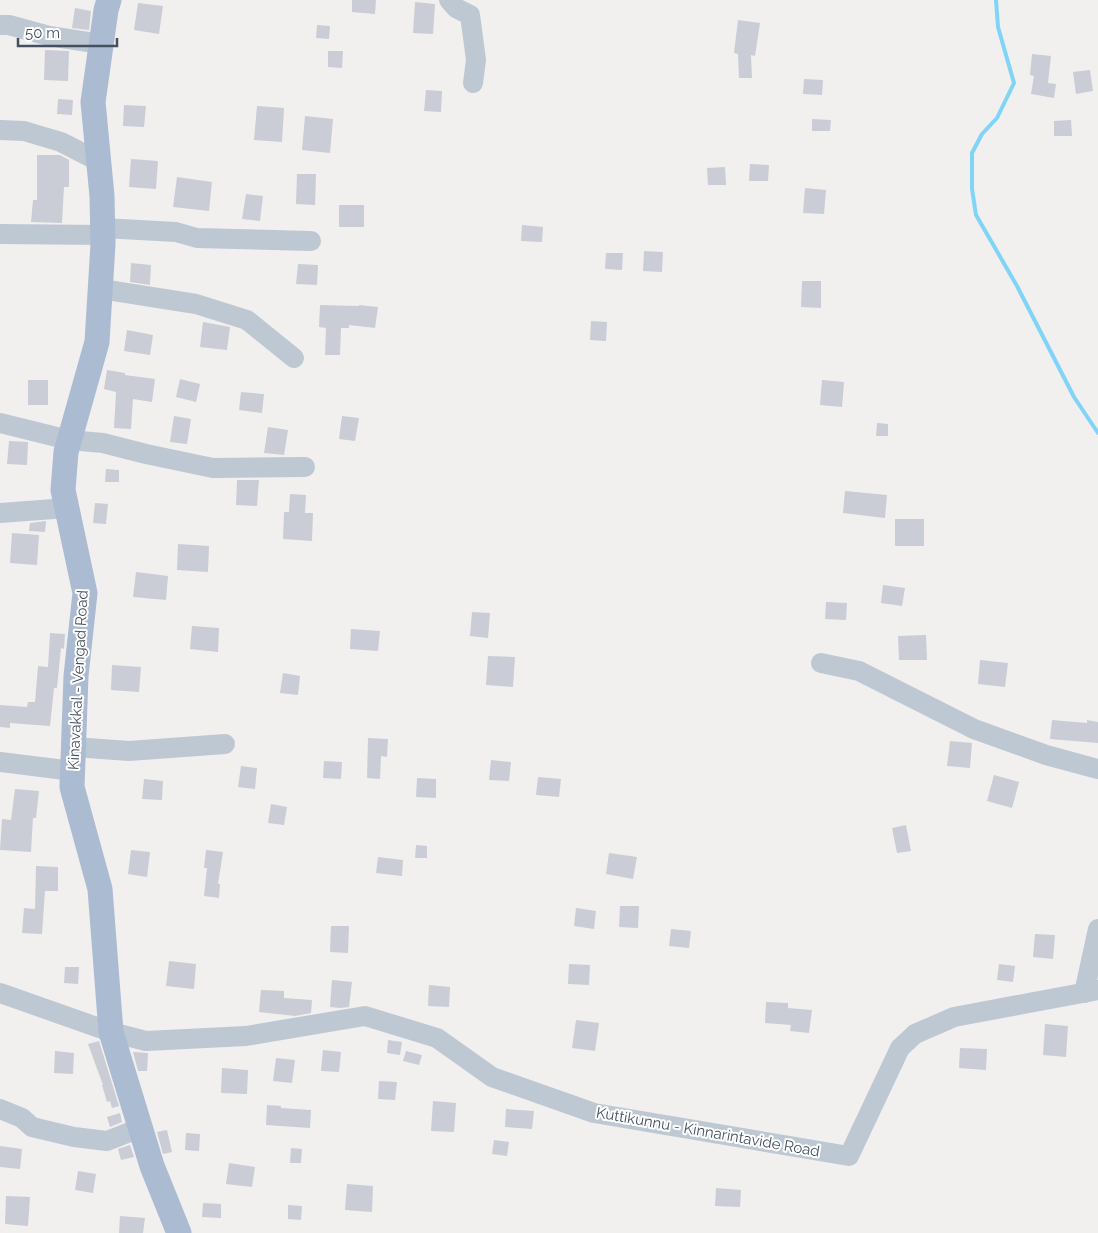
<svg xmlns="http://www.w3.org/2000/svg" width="1098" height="1233" viewBox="0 0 1098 1233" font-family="Raleway,sans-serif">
<rect width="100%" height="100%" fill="#f2efef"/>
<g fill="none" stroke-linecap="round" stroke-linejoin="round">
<!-- stream -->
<path stroke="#80d4f7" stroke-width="4" d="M996 0 998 27 1014 83 997 118 982 134 972 153V189L976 215 1017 286 1074 397 1098 433"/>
</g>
<!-- building -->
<g fill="#cacdd5">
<path d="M352 0H376L375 14 352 12Z"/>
<path d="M415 2 435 4 433 34 413 33Z"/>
<path d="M138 3 163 6 159 34 134 30Z"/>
<path d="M75 8 91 11 89 30 72 28Z"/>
<path d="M738 20 760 23 755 56 751 55 752 78H739L738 54 734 53Z"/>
<path d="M317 25 330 26 329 39 316 38Z"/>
<path d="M45 50 69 51 68 81 44 80Z"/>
<path d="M328 51H343L342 68 328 67Z"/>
<path d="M1032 54 1051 56 1048 83 1056 84 1054 98 1031 94 1034 76 1030 75Z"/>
<path d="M1090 70 1093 91 1076 94 1073 72Z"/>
<path d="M804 79 823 80 822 95 803 94Z"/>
<path d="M426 90 442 91 441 112 424 111Z"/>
<path d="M58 99 73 100 72 115 57 114Z"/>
<path d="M124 105 146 106 144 127 123 126Z"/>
<path d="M257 106 284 108 282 142 254 140Z"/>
<path d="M305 116 333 119 330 153 302 150Z"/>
<path d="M812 119 831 120 830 131H812Z"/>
<path d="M1071 120 1072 136H1054V121Z"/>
<path d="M37 155H60L69 160V187H64L62 223 31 222 33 200H37Z"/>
<path d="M131 159 158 161 156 189 129 187Z"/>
<path d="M750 164 769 165 768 181H749Z"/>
<path d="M725 167 726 185H708L707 168Z"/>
<path d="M297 174H316L315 205 296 204Z"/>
<path d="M177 177 212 182 209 211 173 207Z"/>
<path d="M805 188 826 190 824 214 803 213Z"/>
<path d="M246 194 263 196 260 221 242 219Z"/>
<rect x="339" y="205" width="25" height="22"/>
<path d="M522 225 543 227 542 242 521 241Z"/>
<path d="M644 251 663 252 662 272 643 271Z"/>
<path d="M606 253H623L622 270 605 269Z"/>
<path d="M131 263 151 265 150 285 130 282Z"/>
<path d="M298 264 318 265 317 285 296 284Z"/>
<path d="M802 281H821V308L801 307Z"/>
<path d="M320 305 359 306V305L378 307 375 328 349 325V328H341L340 355H325L326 328 319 327Z"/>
<path d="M591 321 607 322 606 341 590 340Z"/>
<path d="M203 322 230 327 227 350 200 347Z"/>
<path d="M127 330 153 335 150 355 124 351Z"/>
<path d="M107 370 125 373V375L155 379 152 402 133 399 131 429 114 428 116 392 104 389Z"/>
<path d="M180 379 200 384 196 402 176 397Z"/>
<rect x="28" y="380" width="20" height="25"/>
<path d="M822 380 844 382 842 407 820 405Z"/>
<path d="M241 392 264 394 262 413 239 410Z"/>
<path d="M174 416 191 419 187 444 170 442Z"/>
<path d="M342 416 359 418 355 441 339 439Z"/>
<path d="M877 423 888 424V436H876Z"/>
<path d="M268 427 288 430 284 455 264 453Z"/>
<path d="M9 441 28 442 27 465 7 464Z"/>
<path d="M106 469 119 470V482H105Z"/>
<path d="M237 480H259L257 506 236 505Z"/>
<path d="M845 491 887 495 885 518 843 513Z"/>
<path d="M290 494 306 495 305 513H313L312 541 283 539 284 512H289Z"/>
<path d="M95 503 108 504 106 524 93 523Z"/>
<rect x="895" y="519" width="29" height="27"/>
<path d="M46 521 45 532 29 531 30 523Z"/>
<path d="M12 533 39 535 37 565 10 563Z"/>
<path d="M178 544 209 546 208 572 177 570Z"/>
<path d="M136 572 168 576 166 600 133 597Z"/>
<path d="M883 585 905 588 902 606 881 603Z"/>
<path d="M826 602 847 603 846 620 825 619Z"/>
<path d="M472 612 490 613 488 638 470 636Z"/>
<path d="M192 626 219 628 218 652 190 649Z"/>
<path d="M351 629 380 631 378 651 350 649Z"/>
<path d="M50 633 65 634 64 649 61 648 57 688H54L50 726 10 723V728L0 727V705L27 707 28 702H35L38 666 48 667Z"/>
<path d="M926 635 927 660H899L898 636Z"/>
<path d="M488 656 515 657 513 687 486 685Z"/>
<path d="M980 660 1008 663 1005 687 978 684Z"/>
<path d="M112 665 141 667 139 692 111 690Z"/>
<path d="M283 673 300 676 298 695 280 693Z"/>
<path d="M1052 720 1087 723V720L1098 722V743L1050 739Z"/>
<path d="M368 738 388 739 387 757 381 756 380 779 367 778Z"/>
<path d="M950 741 972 743 970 768 947 766Z"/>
<path d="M491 760 511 762 509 781 489 780Z"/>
<path d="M324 761 342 762 341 779 323 778Z"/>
<path d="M241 766 257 768 255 789 238 787Z"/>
<path d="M994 775 1019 782 1012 808 987 801Z"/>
<path d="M538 777 561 779 559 797 536 795Z"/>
<path d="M417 778 436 779V798L416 797Z"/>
<path d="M144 779 163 781 162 800 142 799Z"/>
<path d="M15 789 39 791 36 818H33L31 852 0 850 2 819 11 820Z"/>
<path d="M271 804 287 807 284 825 268 823Z"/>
<path d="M906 825 911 851 897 853 892 828Z"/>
<path d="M416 845 427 846V858H415Z"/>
<path d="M131 850 150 852 147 877 128 874Z"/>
<path d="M206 850 223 852 218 884H220L219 898 204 896 207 868H204Z"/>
<path d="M609 853 637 857 633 879 606 874Z"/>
<path d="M378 857 403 860 402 876 376 873Z"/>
<path d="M36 866 58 867V891H45L42 934 22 933 24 908 35 909Z"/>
<path d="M620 906H639L638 928 619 927Z"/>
<path d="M576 908 596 911 594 929 574 926Z"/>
<path d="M331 926H349L348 953 330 952Z"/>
<path d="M671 929 691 931 689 948 669 946Z"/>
<path d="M1035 934 1055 935 1053 959 1033 957Z"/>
<path d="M169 961 196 964 194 989 166 986Z"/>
<path d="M569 964 590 965 589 985 568 984Z"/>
<path d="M999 964 1015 966 1013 982 997 980Z"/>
<path d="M65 967H79L78 984 64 983Z"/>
<path d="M332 980 352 982 349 1007 340 1008 330 1007Z"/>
<path d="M429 985 450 987 449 1007 428 1006Z"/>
<path d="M261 990 284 991V998L312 1000 311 1013 295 1016 259 1012Z"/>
<path d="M766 1002 788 1003V1008L812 1010 809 1033 790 1031 791 1025 765 1023Z"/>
<path d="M576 1020 599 1023 595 1051 572 1048Z"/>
<path d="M1045 1024 1068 1026 1066 1057 1043 1055Z"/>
<path d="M388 1040 402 1042 400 1055 387 1053Z"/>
<path d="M99 1041 119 1106 112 1108 110 1101 107 1102 102 1085H103L88 1044Z"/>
<path d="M960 1048 987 1049 986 1070 959 1068Z"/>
<path d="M323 1050 341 1052 339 1072 321 1071Z"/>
<path d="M55 1051 74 1053 73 1074 54 1073Z"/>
<path d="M406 1051 422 1055 419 1065 403 1061Z"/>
<path d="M133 1052 148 1053 147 1071H138Z"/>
<path d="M276 1058 295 1060 292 1083 273 1081Z"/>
<path d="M222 1068 248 1070 247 1094 221 1093Z"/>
<path d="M379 1081 397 1082 395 1100 378 1099Z"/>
<path d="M433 1101 456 1103 454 1132 431 1131Z"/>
<path d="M267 1105 281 1106V1108L311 1110 310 1128 266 1125Z"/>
<path d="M506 1109 534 1111 532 1129 505 1127Z"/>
<path d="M120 1113 122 1122 110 1127 107 1117Z"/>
<path d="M167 1130 172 1152 163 1154 157 1132Z"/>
<path d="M186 1133 200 1134 199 1151 185 1150Z"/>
<path d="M494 1140 509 1142 507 1156 492 1154Z"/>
<path d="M130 1145 134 1157 121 1160 118 1149Z"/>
<path d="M0 1146 22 1149 20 1169 0 1167Z"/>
<path d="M291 1148 302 1149 301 1163H290Z"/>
<path d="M229 1163 255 1167 252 1187 226 1184Z"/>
<path d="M78 1171 96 1174 93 1193 75 1190Z"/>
<path d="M347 1184 373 1186 372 1212 345 1210Z"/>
<path d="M716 1188 741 1190 740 1207 715 1206Z"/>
<path d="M6 1196 30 1197 28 1226 5 1224Z"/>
<path d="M203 1203 221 1204V1218L202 1217Z"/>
<path d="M288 1205 302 1206 301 1220 288 1219Z"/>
<path d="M120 1216 145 1218 143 1233H119Z"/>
</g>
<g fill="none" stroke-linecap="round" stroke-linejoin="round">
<!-- minor -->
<g stroke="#bec8d3" stroke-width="20">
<path d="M449 0 456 8 470 15 476 60 473 83"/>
<path d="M0 25H9L49 36 101 44"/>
<path d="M0 130 24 131 61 142 98 161"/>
<path d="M103 228 176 232 197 238 311 241"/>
<path d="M0 234 103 235"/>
<path d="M101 289 196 304 247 320 294 358"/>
<path d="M0 423 69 440 103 443 146 454 213 468 305 467"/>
<path d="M0 513 67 508"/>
<path d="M821 663 859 671 974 729 1046 755 1098 769"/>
<path d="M74 747 129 751 225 744"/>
<path d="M0 762 73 771"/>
<path d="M0 993 111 1032 146 1041 246 1036 365 1016 437 1038 492 1077 594 1113 849 1156 900 1048 915 1034 954 1017 1098 990"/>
<path d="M1084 993 1098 929"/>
<path d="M0 1109 22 1118 32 1127 74 1137 107 1141 140 1128"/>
</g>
<!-- major -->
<path stroke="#abbbd1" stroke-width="25" d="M109 0 106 10 93 102 102 196 103 244 97 342 66 452 63 490 85 593 76 676 72 787 100 889 111 1032 152 1166 179 1233"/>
</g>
<g text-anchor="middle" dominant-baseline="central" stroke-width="4" stroke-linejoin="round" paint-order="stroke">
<!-- street labels -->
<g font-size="15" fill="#45505f" stroke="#fff">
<text transform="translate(78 680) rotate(-87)">Kinavakkal - Vengad Road</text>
<text transform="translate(708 1132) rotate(10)">Kuttikunnu - Kinnarintavide Road</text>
</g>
</g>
<!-- scale -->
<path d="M18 38v8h99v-8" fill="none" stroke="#45505f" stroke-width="2.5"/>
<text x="25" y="38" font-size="15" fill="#45505f" stroke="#ffffff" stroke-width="4" paint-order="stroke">50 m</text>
</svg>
